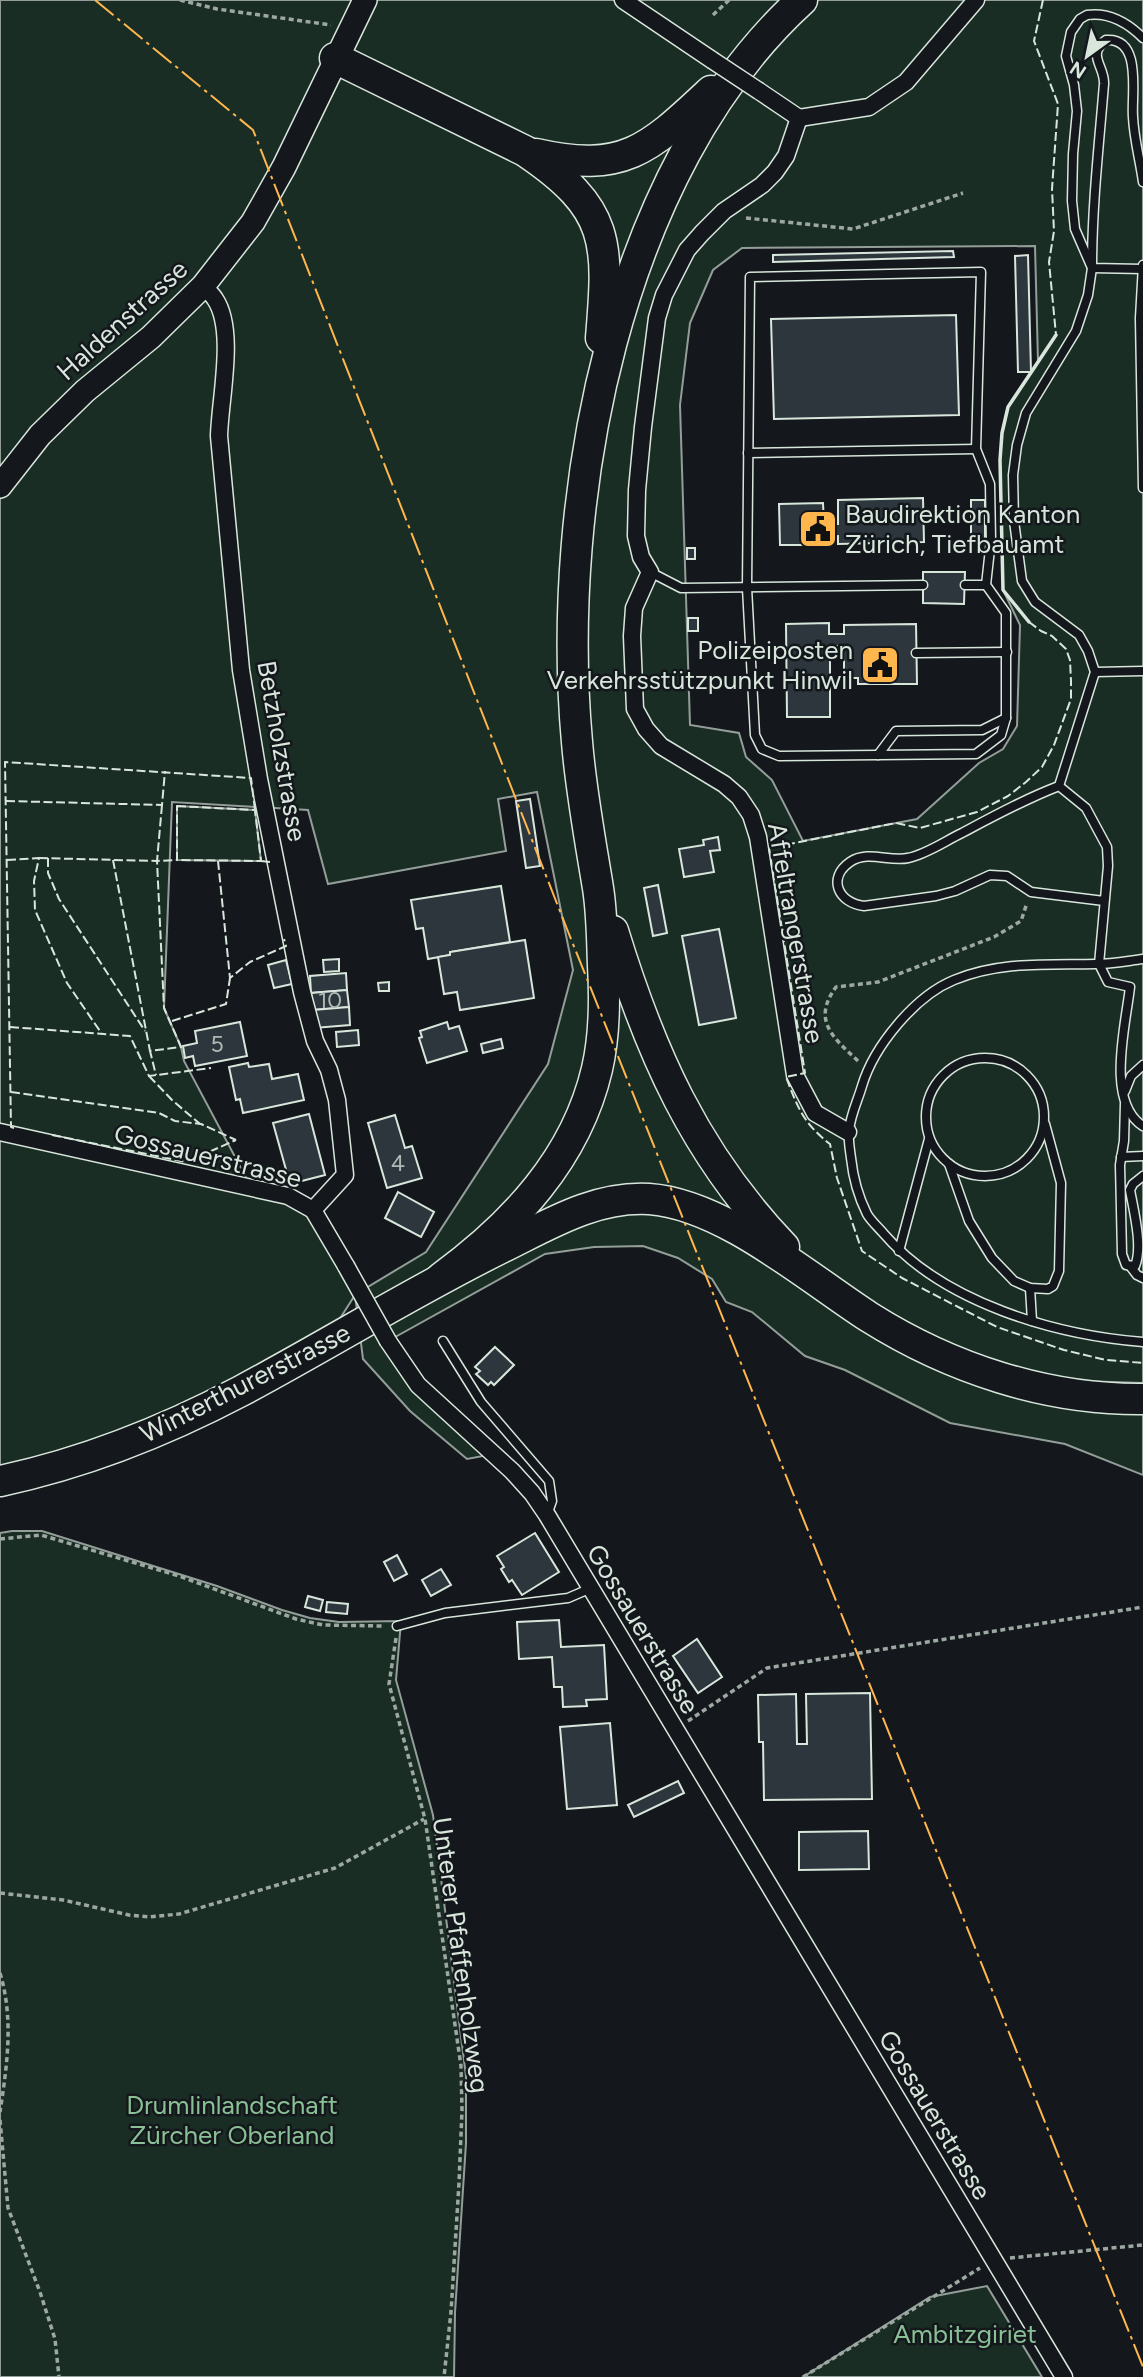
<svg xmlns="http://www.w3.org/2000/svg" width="1143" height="2377" viewBox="0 0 1143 2377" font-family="Figtree,sans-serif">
<rect width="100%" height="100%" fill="#14181c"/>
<!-- green -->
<g fill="#1a2d24" stroke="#939e99" stroke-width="2" fill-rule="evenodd">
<path d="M0 0H1143V1383L1080 1381 1143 1413V1475L1065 1444 950 1423 845 1370 805 1356 752 1312 726 1302 712 1279 678 1258 643 1246 594 1247 545 1254 388 1341 418 1385 494 1454 467 1459 410 1411 363 1359 355 1295 339 1320 216 1404 0 1481ZM1035 246 1038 362 1008 407 1002 433 1000 460 1003 590 1020 625 1017 726 1003 749 979 763 917 819 803 841 772 780 746 757 739 733 690 725 680 405 690 323 713 270 742 248ZM537 792 573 970 548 1064 426 1252 356 1294 313 1210 251 1187 184 1061 181 1047 164 1008 172 802 308 810 328 884 506 851 498 799Z"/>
<path d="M177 806 255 810 261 861 177 860Z"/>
<path d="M12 1531H42L217 1586 282 1610 310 1618 339 1622 401 1621 396 1680 433 1815 466 2076V2143L455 2313 454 2377H0V1533Z"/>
<path d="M987 2286 1042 2377H803L930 2297Z"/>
</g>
<!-- building -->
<g fill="#2c363c" stroke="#d8e6dc" stroke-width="2">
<path d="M953 251 954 257 773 262V255Z"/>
<path d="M1028 255 1031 372H1018L1015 256Z"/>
<path d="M956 315 959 415 774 419 771 319Z"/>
<path d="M923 498 924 542 838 544V536L825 537V545H780L779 504 823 503 824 524H838V500Z"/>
<rect x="971" y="500" width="14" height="39"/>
<rect x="687" y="548" width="8" height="11"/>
<path d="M923 572H965L964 604 923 603Z"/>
<rect x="688" y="618" width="10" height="13"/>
<path d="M829 623V634H844V625L916 624 917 684H858V678H844V646H830V717H787L786 624Z"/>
<path d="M530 799 540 866 526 868 516 801Z"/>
<path d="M718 837 720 850 710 851 714 872 684 877 679 849 704 845 703 840Z"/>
<path d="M658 885 667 933 653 936 644 888Z"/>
<path d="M501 886 510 942 450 952V955L428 959 423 928 416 929 411 900Z"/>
<path d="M719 929 736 1018 699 1025 682 936Z"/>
<path d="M525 940 534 998 460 1010 457 992 444 994 438 957 450 955V952Z"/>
<path d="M339 959V971L324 972 323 960Z"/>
<path d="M286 960 292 984 274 988 268 965Z"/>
<path d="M346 973 347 990 311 993 310 976Z"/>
<path d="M389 982V991H379L378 983Z"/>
<path d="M347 990 349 1007 313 1010 311 993Z"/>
<path d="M349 1007 350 1025 314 1028 313 1010Z"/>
<path d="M240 1022 247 1056 195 1066 193 1056 185 1058 183 1046 197 1043 195 1031Z"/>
<path d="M447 1022 449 1029 459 1026 467 1051 427 1063 419 1038 422 1037 420 1031Z"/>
<path d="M358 1030 359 1045 337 1047 336 1032Z"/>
<path d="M501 1039 503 1048 483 1053 481 1044Z"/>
<path d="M248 1063 249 1067 269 1064 272 1079 298 1074 304 1100 243 1113 240 1099 236 1100 229 1067Z"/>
<path d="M309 1114 325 1175 290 1184 273 1123Z"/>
<path d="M395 1115 405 1148 412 1146 422 1178 387 1188 368 1123Z"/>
<path d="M398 1192 434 1212 421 1237 385 1218Z"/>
<path d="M495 1347 514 1365 494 1385 491 1382 488 1385 476 1374 480 1371 475 1367Z"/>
<path d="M535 1533 559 1572 522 1595 512 1580 509 1582 501 1569 504 1567 497 1556Z"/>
<path d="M397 1555 407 1574 394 1581 384 1562Z"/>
<path d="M441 1569 451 1585 431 1596 422 1580Z"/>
<path d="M308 1596 323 1600 320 1611 305 1607Z"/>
<path d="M327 1602 348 1604 347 1614 326 1612Z"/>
<path d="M559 1620 561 1647 604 1645 607 1699 586 1700 587 1706 563 1707 562 1687H554L552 1657 519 1659 517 1622Z"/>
<path d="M697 1639 722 1677 698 1693 673 1656Z"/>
<path d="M870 1693 872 1799 764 1800 763 1742H759L758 1695 796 1694 797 1744H807L806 1694Z"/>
<path d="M610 1723 617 1805 567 1809 560 1727Z"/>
<path d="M678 1781 684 1793 634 1817 628 1805Z"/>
<path d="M868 1831 869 1869 799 1870V1832Z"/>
</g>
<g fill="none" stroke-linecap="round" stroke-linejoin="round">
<defs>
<g id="lane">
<path d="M1143 265 1140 318 1143 488"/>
<path d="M1143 269 1092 268C1092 206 1099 145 1104 84 1105 66 1086 55 1106 40 1143 37 1131 96 1133 117 1134 139 1140 160 1143 182"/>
<path d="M981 272 976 449 990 484 991 540 986 585 1006 613V718L1001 735 976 754 779 756 762 749 755 735 747 588 750 277Z"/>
<path d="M748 453 976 449"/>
<path d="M650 572 681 588 923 585"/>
<path d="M965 585H986"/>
<path d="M916 653 1007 652"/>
<path d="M1095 672 1143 671"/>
<path d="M878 755 896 731 982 730 1006 718"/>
<path d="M1059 786 1095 672 1088 651 1079 635 1035 602 1022 581 1014 521 1013 475 1017 445 1026 413 1076 331 1088 295 1092 268 1075 229 1072 201 1073 154 1077 111 1074 85 1066 56 1071 32 1080 19 1087 15C1109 12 1127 22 1143 38"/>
<path d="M1104 901 1031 892 1007 876 990 875 955 891 936 896 864 906C838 903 827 878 850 862 868 850 889 862 908 858 927 854 945 841 962 833 994 816 1025 799 1059 786L1086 808 1107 847 1108 866 1099 964 1108 982 1130 987C1126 1024 1105 1102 1143 1126"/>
<path d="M1143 959C1127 961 1111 964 1096 964 1047 965 1000 961 954 980 915 996 874 1046 862 1086 858 1100 850 1116 849 1131 848 1140 850 1150 851 1158 853 1177 858 1196 867 1214 871 1221 879 1228 884 1234 944 1303 1055 1335 1143 1342"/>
<circle cx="985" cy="1117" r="59"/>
<path d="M1125 1091 1131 1076 1143 1065"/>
<path d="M1125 1104 1124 1141 1120 1165 1122 1254 1126 1265 1135 1266C1143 1247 1134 1212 1130 1190L1133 1184 1143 1176"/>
<path d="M1121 1157 1143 1156"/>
<path d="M949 1164 969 1221 992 1258 1014 1281 1030 1288 1048 1289 1053 1286 1059 1271 1061 1183 1045 1124"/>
<path d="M899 1251 929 1139"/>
<path d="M1130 1266 1137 1275 1143 1278"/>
<path d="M1030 1288 1032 1321"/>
<path d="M443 1341 481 1402 549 1481 552 1501 547 1515"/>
<path d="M397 1626 445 1613 568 1598 589 1589"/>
</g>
<g id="street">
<path d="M623 0 712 60"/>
<path d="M759 91 799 118 869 107 906 82 976 0"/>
<path d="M799 118 786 156 775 172 762 185 724 211 702 233 687 250 664 295 657 318 643 427 637 490 636 536 641 557 650 572 634 608 632 636 635 709 646 729 661 746 724 784 739 797 751 815 758 837 795 1075 815 1113 848 1132"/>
<path d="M203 286C207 290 212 294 215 299 236 330 220 398 219 436L241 670 259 779 302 992 315 1041 329 1070 337 1100 345 1175 313 1210"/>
<path d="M0 1132 288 1196 313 1210 346 1266"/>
<path d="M388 1341 418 1385 512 1471 532 1493 547 1515 1064 2377"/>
</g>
<path id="secondary" d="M0 486 40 435 85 391 151 337 203 286 253 222 284 167 365 0"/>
<g id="highway">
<path d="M335 58 525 151C611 209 609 242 601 338"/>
<path d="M536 154C624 174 649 149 711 91"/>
<path d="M613 931C650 1052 695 1154 784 1247"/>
<path d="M441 1278C513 1225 576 1159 597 1069 605 1035 605 1000 603 965 602 939 602 913 598 888 590 839 581 791 577 742 555 500 615 170 802 0"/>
<path d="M0 1481C85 1463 165 1431 241 1391 329 1344 412 1292 501 1248 548 1225 594 1196 649 1199 723 1204 807 1277 869 1317 950 1368 1046 1400 1143 1399"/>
</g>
</defs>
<!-- lane casing -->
<use href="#lane" stroke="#d8e6dc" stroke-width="11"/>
<!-- street casing -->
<use href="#street" stroke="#d8e6dc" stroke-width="19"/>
<!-- secondary casing -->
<use href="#secondary" stroke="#d8e6dc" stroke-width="26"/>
<!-- highway casing -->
<use href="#highway" stroke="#d8e6dc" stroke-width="33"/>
<!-- path -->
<g stroke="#9da8a2" stroke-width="3.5" stroke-dasharray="5 3.5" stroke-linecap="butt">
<path d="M180 0 217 9 331 25"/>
<path d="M713 15 729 0"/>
<path d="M746 218 853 229 963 193"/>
<path d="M858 1061C834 1038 811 1021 836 987L878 982 994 937 1021 921 1027 903"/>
<path d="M0 1539 41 1535 179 1576 296 1619 323 1625 384 1626"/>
<path d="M396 1638 389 1684 425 1819 461 2066 462 2111 459 2183 451 2312 444 2377"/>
<path d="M688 1721 767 1668 1143 1607"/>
<path d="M0 1893 63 1900 129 1915 149 1917 179 1914 335 1868 424 1819"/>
<path d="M0 1973C14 2019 7 2066 0 2112"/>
<path d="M0 2120 8 2208 40 2292 55 2339 59 2377"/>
<path d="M1010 2258 1143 2245"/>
<path d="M803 2377 980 2268"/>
</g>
<!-- lane -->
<use href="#lane" stroke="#14181c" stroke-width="8"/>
<!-- street -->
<use href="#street" stroke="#14181c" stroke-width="16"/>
<!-- secondary -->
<use href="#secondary" stroke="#14181c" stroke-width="23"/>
<!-- highway -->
<use href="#highway" stroke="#14181c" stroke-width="30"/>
<defs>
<g id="street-bridge">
<path d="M712 60 759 91"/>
<path d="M346 1266 388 1341"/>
</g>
</defs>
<!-- street-bridge casing -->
<use href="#street-bridge" stroke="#d8e6dc" stroke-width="19" stroke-linecap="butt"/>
<!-- street-bridge -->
<use href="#street-bridge" stroke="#14181c" stroke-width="16"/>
<!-- fence -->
<g stroke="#d8e6dc" stroke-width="2" stroke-dasharray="9 3.5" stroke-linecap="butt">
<path d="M1043 0 1034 41 1058 104 1052 189 1054 231 1049 262 1056 335"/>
<path d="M1029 622 1041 631 1052 636 1066 649 1070 660 1071 681V699L1054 745 1042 767 1026 782 1008 796 977 812 920 828 896 823 769 848 805 1073 786 1077C798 1108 803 1123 830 1144L837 1178 862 1251 902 1278 997 1327 1064 1350 1106 1360 1143 1363"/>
<path d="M6 801 162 805 165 771"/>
<path d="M162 805 157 861 177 860"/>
<path d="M177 806 255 810 261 861 177 860Z"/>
<path d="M39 858 157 861 164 1008 181 1047 150 1051 156 1075"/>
<path d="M48 858V873L59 899 145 1031"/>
<path d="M7 860 39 858 34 881 35 910 67 983 102 1034"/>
<path d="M113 860 150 1051"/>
<path d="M218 861 230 978 250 962 286 946 284 939"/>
<path d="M261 861 270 862V864"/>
<path d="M172 1021 226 1004 230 978"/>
<path d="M10 1027 130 1036 149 1076 211 1068"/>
<path d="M149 1076 172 1100 200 1124"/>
<path d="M11 1092 159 1113 175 1121 201 1124 236 1140"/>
<path d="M14 1128 11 1127 5 762 251 778 255 810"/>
<path d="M52 1135 186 1162 236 1140"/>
</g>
<!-- wall -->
<path stroke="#d8e6dc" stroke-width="3.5" d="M1029 622 1003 590 1000 460 1002 433 1008 407 1056 335"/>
<!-- power -->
<path stroke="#ffb74d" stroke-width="2" stroke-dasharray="24 5 3.5 5" stroke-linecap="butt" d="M95 0 253 130 567 929 1143 2367"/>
</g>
<!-- icons -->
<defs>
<symbol id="civic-square" viewBox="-11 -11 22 22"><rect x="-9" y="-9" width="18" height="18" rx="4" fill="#ffb74d" stroke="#14181c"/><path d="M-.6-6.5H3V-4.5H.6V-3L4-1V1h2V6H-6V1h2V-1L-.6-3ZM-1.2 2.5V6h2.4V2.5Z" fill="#111"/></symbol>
</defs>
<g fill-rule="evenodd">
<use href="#civic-square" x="796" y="507" width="44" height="44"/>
<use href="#civic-square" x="858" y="643" width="44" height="44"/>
</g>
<g text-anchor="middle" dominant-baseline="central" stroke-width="5" stroke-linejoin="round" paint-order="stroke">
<!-- number labels -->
<g font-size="23" fill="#adbab4">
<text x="330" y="1000">10</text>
<text x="217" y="1044">5</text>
<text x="398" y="1163">4</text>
</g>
<!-- street labels -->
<g font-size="26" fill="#d8e6dc" stroke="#14181c">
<text transform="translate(122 320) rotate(-42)">Haldenstrasse</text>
<text transform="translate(282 751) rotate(80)">Betzholzstrasse</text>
<text transform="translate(796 933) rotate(80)">Affeltrangerstrasse</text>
<text transform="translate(208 1156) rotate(14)">Gossauerstrasse</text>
<text transform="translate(245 1383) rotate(-27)">Winterthurerstrasse</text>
<text transform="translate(643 1629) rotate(59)">Gossauerstrasse</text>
<text transform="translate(461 1955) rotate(82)">Unterer Pfaffenholzweg</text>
<text transform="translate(935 2115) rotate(59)">Gossauerstrasse</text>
</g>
<!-- poi labels -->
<g font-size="26" fill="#d8e6dc" stroke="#14181c" text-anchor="start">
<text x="845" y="514">Baudirektion Kanton<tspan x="845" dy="30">Zürich, Tiefbauamt</tspan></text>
<text x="853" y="650" text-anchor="end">Polizeiposten<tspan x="853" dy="30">Verkehrsstützpunkt Hinwil</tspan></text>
</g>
<!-- park labels -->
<g font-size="26" fill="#8ac095" stroke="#14181c">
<text x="232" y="2105">Drumlinlandschaft<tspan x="232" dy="30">Zürcher Oberland</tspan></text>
<text x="965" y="2334">Ambitzgiriet</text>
</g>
</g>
<!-- north arrow -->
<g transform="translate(1087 56) rotate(213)" stroke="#14181c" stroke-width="5" paint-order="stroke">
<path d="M0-5L12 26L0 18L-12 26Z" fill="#d8e6dc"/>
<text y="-10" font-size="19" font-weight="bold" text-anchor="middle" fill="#d8e6dc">N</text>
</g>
</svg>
